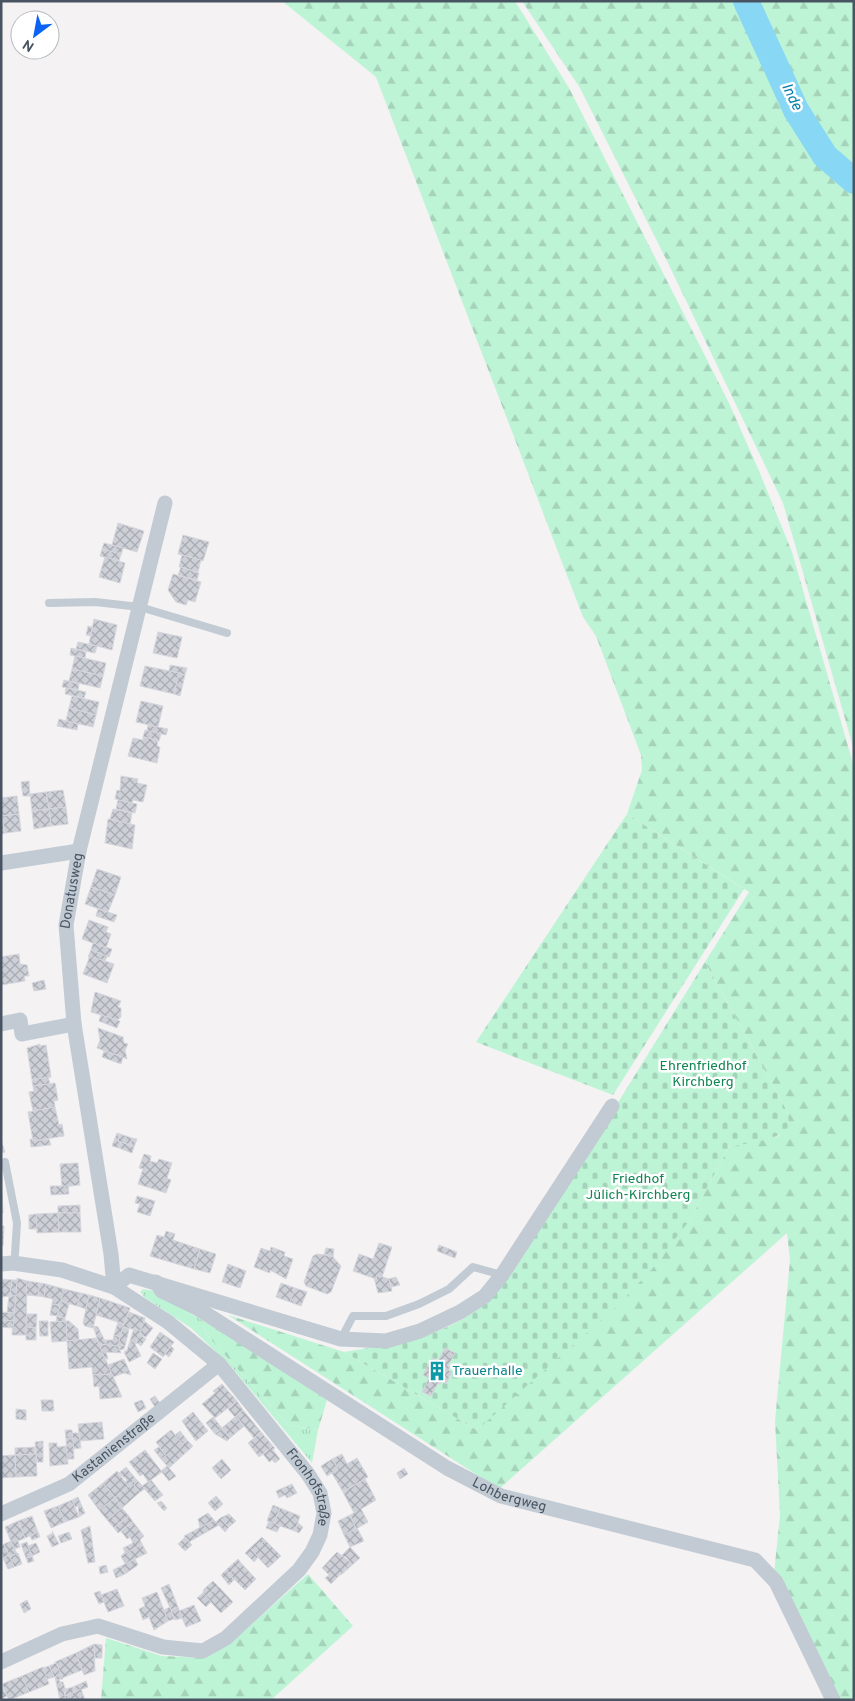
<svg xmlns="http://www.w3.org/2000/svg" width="855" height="1701" viewBox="0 0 855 1701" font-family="Overpass,sans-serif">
<defs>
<pattern id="grass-tufts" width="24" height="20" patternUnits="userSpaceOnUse" patternTransform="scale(1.25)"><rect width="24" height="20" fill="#bef4d6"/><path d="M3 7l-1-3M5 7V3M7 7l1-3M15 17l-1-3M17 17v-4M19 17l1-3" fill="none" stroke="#a5d3ba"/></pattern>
<pattern id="forest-firs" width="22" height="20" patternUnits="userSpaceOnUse" patternTransform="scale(1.25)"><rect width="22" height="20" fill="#bef4d6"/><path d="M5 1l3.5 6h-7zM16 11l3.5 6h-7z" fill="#a5d3ba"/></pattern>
<pattern id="cemetery-stones" width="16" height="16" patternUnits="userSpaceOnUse" patternTransform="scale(1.25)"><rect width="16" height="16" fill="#bef4d6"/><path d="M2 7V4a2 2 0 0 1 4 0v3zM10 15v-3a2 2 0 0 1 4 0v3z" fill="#a5d3ba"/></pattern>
<pattern id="building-cross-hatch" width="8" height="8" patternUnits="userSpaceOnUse" patternTransform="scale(1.25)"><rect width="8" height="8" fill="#ced0d7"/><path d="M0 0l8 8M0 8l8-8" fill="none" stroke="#a9abb2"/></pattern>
</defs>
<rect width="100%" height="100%" fill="#f4f2f2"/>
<!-- grass -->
<path fill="url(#grass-tufts)" d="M143 1289 154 1291 228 1336 203 1325 207 1335 288 1425 318 1430 312 1463 229 1364 191 1328 144 1297 141 1292Z"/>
<!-- forest -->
<g fill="url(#forest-firs)">
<path d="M282 1H515L569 88 729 403 759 471 792 552 854 767V1700H840L774 1574 780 1515 775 1421 790 1260 787 1233 499 1489 228 1315 344 1352 477 1430 689 1221 729 1147 779 1136 788 1113 705 962 749 892 627 814 642 770 641 755 596 636 583 617 376 77Z"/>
<path d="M522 1H854V750L783 503 668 263 580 88Z"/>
<path d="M203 1324 228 1336 327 1400 318 1430 288 1425 207 1335Z"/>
<path d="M308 1574 353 1626 271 1700H101L106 1638 162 1656 206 1658 232 1642Z"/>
</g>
<!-- cemetery -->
<g fill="url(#cemetery-stones)">
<path d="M627 814 744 889 613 1095 476 1042Z"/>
<path d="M705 962 788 1113C788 1119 790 1124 787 1129 780 1140 742 1144 729 1147L689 1221 652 1269 616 1307 477 1430 344 1352C417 1340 475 1332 518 1264Z"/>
</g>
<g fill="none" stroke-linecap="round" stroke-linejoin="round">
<!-- river -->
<path stroke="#88d7f4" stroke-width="26" d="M746 1 796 110 825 156 854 181"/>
</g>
<!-- building -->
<g fill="url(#building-cross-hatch)" stroke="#d6d7de">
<path d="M118 523 144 531 137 552 112 545Z"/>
<path d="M183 535 209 542 203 561 178 554Z"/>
<path d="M104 543 123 548 121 555 102 549Z"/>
<path d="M102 549 121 554 119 561 100 556Z"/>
<path d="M182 555 201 560 198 572 179 567Z"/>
<path d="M105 557 125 563 120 583 99 577Z"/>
<path d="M181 567 199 573 197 580 178 575Z"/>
<path d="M173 574 201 582 195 602 188 600 186 605 176 602 168 590Z"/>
<path d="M94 619 117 625 112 650 89 644Z"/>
<path d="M88 626 92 627 91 636 86 635Z"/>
<path d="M158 632 182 637 177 658 153 653Z"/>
<path d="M78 642 97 646 95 653 76 649Z"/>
<path d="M71 648 86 652 85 658 70 655Z"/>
<path d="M75 656 106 663 103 676 72 669Z"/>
<path d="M170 665 187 668 185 675 169 671Z"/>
<path d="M145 666 179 673 174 694 140 686Z"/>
<path d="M72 669 103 676 100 688 69 681Z"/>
<path d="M179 673 185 675 180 696 174 694Z"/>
<path d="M64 680 79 684 78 690 62 687Z"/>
<path d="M66 688 86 692 84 698 65 694Z"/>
<path d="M72 696 99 702 96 715 69 708Z"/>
<path d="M141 701 163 706 158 727 136 722Z"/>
<path d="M69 708 96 715 93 727 66 721Z"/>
<path d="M59 719 78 724 77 730 57 726Z"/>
<path d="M148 725 168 729 166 735 147 731Z"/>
<path d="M145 730 161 734 159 741 143 737Z"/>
<path d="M143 737 158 740 157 746 160 747 157 763 128 756 133 738 143 740Z"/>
<path d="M121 776 138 779 137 783 147 785 143 802 133 800 132 803 115 799 117 790 120 791Z"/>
<path d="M29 781 30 796H23L21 782Z"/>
<path d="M63 790 66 807 49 809 46 792Z"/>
<path d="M46 792 49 809 32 811 30 794Z"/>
<path d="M17 796 19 814 2 816 1 798Z"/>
<path d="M118 800 137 804 135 813 116 809Z"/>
<path d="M66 807 68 824 51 826 49 809Z"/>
<path d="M49 809 51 826 34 829 32 811Z"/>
<path d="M113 809 132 813 130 824 110 819Z"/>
<path d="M19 814 21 831 5 833 2 816Z"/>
<path d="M1 816 5 833 1 834Z"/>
<path d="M108 819 135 825 132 849 105 843Z"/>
<path d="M97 869 121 877 115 895 91 887Z"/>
<path d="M91 887 115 895 108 912 85 904Z"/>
<path d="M98 909 117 915 114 922 96 916Z"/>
<path d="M89 920 108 927 106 932 111 934 106 948 82 939Z"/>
<path d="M93 943 112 949 109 957 91 950Z"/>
<path d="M91 950 107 956 105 961 88 957Z"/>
<path d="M19 954 20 964 27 965 29 976H24L25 981 1 985V957Z"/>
<path d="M90 956 114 964 107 983 83 974Z"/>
<path d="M44 980 46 989 34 991 32 983Z"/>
<path d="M95 992 121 1001 118 1007 121 1008V1017L117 1020 91 1012Z"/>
<path d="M101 1015 120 1021 117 1028 99 1021Z"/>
<path d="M98 1028 123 1037 124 1043 128 1044 125 1050 127 1059 97 1048 100 1040Z"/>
<path d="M40 1044V1046L46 1045 51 1077 32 1080 27 1048Z"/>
<path d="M104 1051 123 1057 121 1064 102 1057Z"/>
<path d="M48 1077 50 1084 33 1086 32 1080Z"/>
<path d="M55 1083 58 1100 54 1101 55 1107 33 1111 29 1092 34 1091 33 1086Z"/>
<path d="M55 1107 59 1125 62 1124 64 1136 33 1141 28 1112Z"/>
<path d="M117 1133 120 1134 118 1141 121 1142 119 1148 112 1146Z"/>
<path d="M120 1134 132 1138 130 1145 118 1141Z"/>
<path d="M132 1138 137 1139 134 1147 130 1145Z"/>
<path d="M30 1139H33V1141L49 1139 51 1145 31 1147Z"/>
<path d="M1 1140 5 1152 1 1153Z"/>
<path d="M121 1142 134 1147 132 1153 119 1148Z"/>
<path d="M144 1154 151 1156 150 1161 157 1163 159 1159 172 1163 167 1178 171 1180 166 1193 138 1184 143 1169 139 1168Z"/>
<path d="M78 1163 80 1185 62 1187 60 1164Z"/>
<path d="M1 1175 3 1213H1Z"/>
<path d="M50 1186H68L69 1194 51 1195Z"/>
<path d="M137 1196 155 1201 150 1216 137 1212 140 1204 135 1203Z"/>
<path d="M80 1205V1213H58V1206Z"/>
<path d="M58 1213 59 1232 37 1233 36 1214Z"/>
<path d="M58 1213H80L81 1232H59Z"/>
<path d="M36 1214 37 1229H29V1215Z"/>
<path d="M1 1226H4L3 1246H1Z"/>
<path d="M166 1231 175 1234 173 1240 200 1249 194 1269 150 1256 157 1235 164 1237Z"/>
<path d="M379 1243 392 1247 382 1277 377 1275 376 1279 353 1271 359 1254 373 1259Z"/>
<path d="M439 1245 457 1252 455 1258 437 1251Z"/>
<path d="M271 1247 285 1252 284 1256 293 1259 286 1279 270 1270V1273L254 1267 261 1248 270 1251Z"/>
<path d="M326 1248 334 1249 333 1258 326 1254 324 1255Z"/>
<path d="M200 1249 216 1254 210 1273 194 1269Z"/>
<path d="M317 1254 332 1256 341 1266 331 1292 327 1294 306 1286 304 1282 313 1256Z"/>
<path d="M228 1264 246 1271 240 1288 222 1282Z"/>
<path d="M377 1275 389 1279 392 1291 378 1293 374 1278 376 1279Z"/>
<path d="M396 1277 400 1285 391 1287 389 1279Z"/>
<path d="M17 1278 27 1281 26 1335H12Z"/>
<path d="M1 1279 12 1280 10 1296 1 1297Z"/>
<path d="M12 1280H17L16 1296H10Z"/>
<path d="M27 1281 40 1283 38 1296 26 1295Z"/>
<path d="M40 1283 46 1284 44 1297 38 1296Z"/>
<path d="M281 1283 295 1288 290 1302 276 1297Z"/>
<path d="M46 1284 64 1289 60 1305 52 1304 53 1299 44 1297Z"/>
<path d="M295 1288 307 1292 301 1306 290 1302Z"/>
<path d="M64 1289 81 1293 77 1306 61 1301Z"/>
<path d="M81 1293 89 1295 86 1309 77 1306Z"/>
<path d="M89 1295 100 1298 93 1328 85 1326 83 1323Z"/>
<path d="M9 1296H16L14 1313 7 1312Z"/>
<path d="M100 1298 130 1308 124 1324 96 1315Z"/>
<path d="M61 1301 69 1304 65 1318 57 1316Z"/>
<path d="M52 1304 60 1305 57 1316 50 1315Z"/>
<path d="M1 1312 14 1313V1321L1 1320Z"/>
<path d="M129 1312 145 1318 141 1331 123 1327Z"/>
<path d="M27 1314H37L36 1328 26 1327Z"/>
<path d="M57 1316 65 1318V1321L56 1322Z"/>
<path d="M1 1320 14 1321 13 1328 1 1327Z"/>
<path d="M39 1321H48V1336H40Z"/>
<path d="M66 1321H69L78 1329 79 1340 67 1341Z"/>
<path d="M66 1321 67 1341 52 1342 50 1322Z"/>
<path d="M144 1321 153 1328 146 1337 139 1334Z"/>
<path d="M118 1322 124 1324 120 1337 114 1335Z"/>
<path d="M93 1326 98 1327 107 1345 99 1344Z"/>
<path d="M26 1327 36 1328V1340H26Z"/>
<path d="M123 1327 129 1329 125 1346 118 1344Z"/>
<path d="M134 1328 141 1331 136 1344 130 1341Z"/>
<path d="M160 1332 174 1342 163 1357 150 1347Z"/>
<path d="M139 1334 146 1339 141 1346 136 1342Z"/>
<path d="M114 1335 120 1337 118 1346 107 1345 105 1340H113Z"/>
<path d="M96 1338 112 1374 93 1375 92 1367 69 1369 67 1341Z"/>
<path d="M130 1341 134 1342 141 1356 129 1362 124 1352 127 1350Z"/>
<path d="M99 1344 118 1346 121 1353 106 1352 108 1359H105Z"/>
<path d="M118 1344 125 1346 124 1349 120 1350Z"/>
<path d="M171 1346 174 1349 169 1357 165 1354Z"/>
<path d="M445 1348 455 1353 448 1366 450 1367 448 1370 452 1372 446 1384 442 1381 440 1384 438 1383 431 1396 422 1392 429 1378 423 1375 432 1358 438 1361Z"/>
<path d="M153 1353 162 1359 155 1369 147 1363Z"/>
<path d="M124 1359 131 1375 124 1373 113 1377 108 1365Z"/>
<path d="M112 1374 122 1397 100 1399 99 1386 94 1387 93 1375Z"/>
<path d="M222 1384 237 1401 215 1418 202 1404 215 1393 213 1391Z"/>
<path d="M155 1396 160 1403 155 1407 150 1399Z"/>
<path d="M41 1400H53L54 1411H42Z"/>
<path d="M142 1400 146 1408 138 1412 134 1403Z"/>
<path d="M237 1401 243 1410 235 1417 228 1409Z"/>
<path d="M16 1409 26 1410V1420L16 1419Z"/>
<path d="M243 1410 261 1432 254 1438 236 1416Z"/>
<path d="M193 1412 208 1431 196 1441 182 1421Z"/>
<path d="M236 1416 244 1426 230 1438 222 1428Z"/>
<path d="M213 1417 222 1428 215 1434 206 1423Z"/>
<path d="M102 1422 104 1439 80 1441 78 1424Z"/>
<path d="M222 1428 230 1438 227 1441 215 1434Z"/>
<path d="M65 1430H72L73 1439H66Z"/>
<path d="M171 1430 183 1444 187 1440 193 1446 169 1468 161 1459 166 1456 156 1442Z"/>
<path d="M180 1431 187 1440 183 1444 175 1435Z"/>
<path d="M261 1432 273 1446 259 1457 248 1443Z"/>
<path d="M72 1433H79L81 1448 73 1449Z"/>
<path d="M66 1439H73L74 1459H67Z"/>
<path d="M43 1441V1462H37L35 1442Z"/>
<path d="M49 1443H57V1447L66 1446 68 1464 50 1466Z"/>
<path d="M273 1446 275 1448 273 1450 280 1459 275 1463 272 1460 269 1462 263 1454Z"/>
<path d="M35 1447V1454L15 1455V1448Z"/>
<path d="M159 1447 166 1456 161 1459 154 1450Z"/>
<path d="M145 1450 162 1472 148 1482 143 1474 140 1476 129 1462Z"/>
<path d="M36 1454 37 1476 16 1477 15 1455Z"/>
<path d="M342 1454 347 1464 357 1458 368 1477 343 1492 332 1473 338 1469 332 1459Z"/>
<path d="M15 1455 16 1477 1 1478V1456Z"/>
<path d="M222 1459 231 1470 221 1479 212 1468Z"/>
<path d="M332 1459 338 1469 327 1476 321 1466Z"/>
<path d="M167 1466 176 1476 169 1481 161 1471Z"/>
<path d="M126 1467 136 1479 128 1486 125 1482 127 1480 119 1473Z"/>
<path d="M404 1468 408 1474 400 1479 397 1473Z"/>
<path d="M117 1471 129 1487 115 1498 103 1483Z"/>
<path d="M136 1479 138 1481 134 1485 140 1492 122 1508 115 1498Z"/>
<path d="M365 1479 376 1500 361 1509 368 1522 356 1529 350 1515 354 1513 343 1492Z"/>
<path d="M151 1480 163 1495 155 1501 142 1486Z"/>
<path d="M138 1481 145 1489 140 1492 134 1485Z"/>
<path d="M103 1483 115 1498 99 1510 88 1495Z"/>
<path d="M292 1484 297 1493 287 1498 285 1495 279 1498 276 1491Z"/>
<path d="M216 1496 223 1504 215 1511 208 1503Z"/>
<path d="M78 1497 85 1513 79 1517 78 1506 75 1507 72 1500Z"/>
<path d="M115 1498 122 1508 107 1520 99 1510Z"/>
<path d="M72 1500 79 1517 65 1522 58 1506Z"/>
<path d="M161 1501 167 1508 164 1511 157 1503Z"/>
<path d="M273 1505 280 1508 274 1523 267 1521Z"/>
<path d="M58 1506 65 1522 51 1528 44 1511Z"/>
<path d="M122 1508 129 1516 118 1524 112 1516Z"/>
<path d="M280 1508 300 1516 295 1531 274 1524Z"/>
<path d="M208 1513 214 1520 200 1528 198 1519Z"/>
<path d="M229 1514 236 1521 229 1527 220 1518Z"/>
<path d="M350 1515 356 1529 344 1535 338 1521Z"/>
<path d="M32 1516 38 1532 25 1538 18 1521Z"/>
<path d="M112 1516 119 1524 114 1528 107 1520Z"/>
<path d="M129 1516 133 1522 118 1533 114 1528Z"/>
<path d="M220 1518 229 1527 225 1532 216 1522Z"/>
<path d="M214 1520 219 1525 189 1542 184 1536Z"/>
<path d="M18 1521 25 1538 18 1541 20 1547 14 1549 5 1527Z"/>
<path d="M269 1521 280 1526 277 1532 266 1528Z"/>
<path d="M133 1522 144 1536 140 1540 142 1544 121 1556 125 1552 123 1548 133 1543 130 1537 127 1539 121 1531Z"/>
<path d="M298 1523 303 1527 299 1533 295 1531Z"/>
<path d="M90 1526 95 1562 88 1563 81 1530Z"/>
<path d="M357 1528 364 1541 350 1547 344 1535Z"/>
<path d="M52 1531 59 1544 52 1547 47 1536 53 1533Z"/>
<path d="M38 1532 40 1537 32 1540 30 1536Z"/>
<path d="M69 1532 72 1539 61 1543 58 1536Z"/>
<path d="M185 1537 192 1545 185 1551 178 1544Z"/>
<path d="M262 1537 265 1540 253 1552 250 1548Z"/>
<path d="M265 1540 281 1556 268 1568 253 1552Z"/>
<path d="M11 1541 17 1554 9 1557 4 1544Z"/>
<path d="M27 1542 32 1556 26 1558 21 1544Z"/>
<path d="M36 1543 40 1552 32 1556 28 1546Z"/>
<path d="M4 1544 9 1555 3 1558 1 1546Z"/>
<path d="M142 1544 147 1553 125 1564 121 1556Z"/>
<path d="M350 1547 360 1558 341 1575 340 1573 351 1563 345 1556 343 1559 341 1556Z"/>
<path d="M250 1548 258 1557 254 1562 245 1553Z"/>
<path d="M337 1552 351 1563 331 1584 325 1578 329 1575 322 1568Z"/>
<path d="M18 1553 22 1564 14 1567 9 1557Z"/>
<path d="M9 1555 14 1567 8 1569 3 1558Z"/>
<path d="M32 1556 34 1561 28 1563 26 1558Z"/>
<path d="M135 1559 138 1565 125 1574 121 1566Z"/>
<path d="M238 1559 241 1563 230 1574 226 1570Z"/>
<path d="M241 1563 256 1579 245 1590 229 1574Z"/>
<path d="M106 1565 108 1572 100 1574 99 1567Z"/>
<path d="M121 1566 125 1574 116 1578 113 1570Z"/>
<path d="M226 1570 234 1580 229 1585 221 1575Z"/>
<path d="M213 1581 218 1586 206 1597 203 1593 204 1589Z"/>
<path d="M169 1584 178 1607 171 1610 161 1588Z"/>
<path d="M218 1586 233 1602 221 1613 206 1597Z"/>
<path d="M117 1589 124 1606 108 1612 101 1595Z"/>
<path d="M100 1591 104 1602 99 1604 94 1593Z"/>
<path d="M157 1592 168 1621 154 1630 149 1617 143 1620 139 1609 145 1606 142 1598Z"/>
<path d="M203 1593 211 1602 206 1607 197 1598Z"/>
<path d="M27 1600 31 1609 24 1613 20 1604Z"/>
<path d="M194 1605 201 1621 186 1627 179 1611Z"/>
<path d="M170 1607 174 1619 168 1621 164 1610Z"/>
<path d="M178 1607 182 1618 175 1620 171 1610Z"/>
<path d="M94 1644 95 1671 84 1675 76 1653Z"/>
<path d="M94 1644 102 1645V1658H95Z"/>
<path d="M76 1653 82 1670 62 1678 55 1662Z"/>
<path d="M56 1663 61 1674 54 1677 49 1666Z"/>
<path d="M49 1666 54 1677 47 1679 43 1668Z"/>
<path d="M43 1667 49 1684 29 1692 22 1676Z"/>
<path d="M61 1674 63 1679H59L60 1682H63L66 1691 64 1692 65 1696 68 1695V1700H60L55 1677Z"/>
<path d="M22 1676 29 1692 9 1700 2 1684Z"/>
<path d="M86 1681 88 1687 75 1692 73 1687Z"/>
<path d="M1 1685 7 1696 1 1699Z"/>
<path d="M73 1687 75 1692 65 1696 66 1689Z"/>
<path d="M81 1689 85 1700H68V1695Z"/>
</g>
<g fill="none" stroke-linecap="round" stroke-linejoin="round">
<!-- lane -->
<g stroke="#c2cbd4" stroke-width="8">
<path d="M49 603 95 602 140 607 227 633"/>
<path d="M5 1162 17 1223 15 1254"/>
<path d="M341 1339 353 1316H386L419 1304 449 1289 473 1267 502 1275"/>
</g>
<!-- street -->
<g stroke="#c2cbd4" stroke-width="15">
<path d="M1 863 79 851"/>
<path d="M1 1024 20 1020 22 1034 74 1024"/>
<path id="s1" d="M1 1264 13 1263 62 1270 114 1287 168 1322 219 1364 308 1474 320 1493 324 1513 320 1535 312 1552 299 1570 226 1638 203 1651 163 1647 98 1626 62 1634 1 1662"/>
<path id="s2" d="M156 1282 162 1291 197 1308 447 1468 501 1496 755 1560 776 1582 833 1700"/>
<path id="s3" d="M114 1287 111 1254 74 1024 66 925 79 851 165 503"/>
<path d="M114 1287 129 1275 341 1339 386 1341 420 1331 460 1312 485 1296 502 1275 612 1106"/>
<path id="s4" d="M1 1514 69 1484 219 1364"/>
</g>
</g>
<!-- icons -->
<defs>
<symbol id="building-bare" viewBox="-9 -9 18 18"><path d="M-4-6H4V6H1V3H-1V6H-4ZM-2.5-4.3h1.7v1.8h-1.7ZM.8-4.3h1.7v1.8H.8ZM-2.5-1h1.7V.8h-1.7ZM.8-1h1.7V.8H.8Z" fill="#0f9aa8" stroke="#fff" stroke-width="2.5" paint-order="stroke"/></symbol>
</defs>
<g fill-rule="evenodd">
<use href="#building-bare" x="423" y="1357" width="28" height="28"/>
</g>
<g text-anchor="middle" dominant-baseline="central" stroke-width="5" stroke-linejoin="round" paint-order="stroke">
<!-- street labels -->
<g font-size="14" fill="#485461" stroke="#fff">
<text stroke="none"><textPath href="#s3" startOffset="400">Donatusweg</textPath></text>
<text stroke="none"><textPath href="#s4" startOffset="132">Kastanienstraße</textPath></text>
<text stroke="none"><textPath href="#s1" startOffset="401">Fronhofstraße</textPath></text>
<text stroke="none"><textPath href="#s2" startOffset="415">Lohbergweg</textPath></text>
</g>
<!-- park labels -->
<g font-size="14" fill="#108652" stroke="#fff">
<text x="703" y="1066">Ehrenfriedhof<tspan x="703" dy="16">Kirchberg</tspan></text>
<text x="638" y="1179">Friedhof<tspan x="638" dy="16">Jülich-Kirchberg</tspan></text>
</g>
<!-- culture labels -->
<g font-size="14" fill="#0d838f" stroke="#fff" text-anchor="start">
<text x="452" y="1371">Trauerhalle</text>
</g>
<!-- water labels -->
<g font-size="15" font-style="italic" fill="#027dab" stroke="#fff">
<text transform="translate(791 97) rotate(64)">Inde</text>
</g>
</g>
<!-- border -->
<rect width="855" height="1701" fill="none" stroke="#485461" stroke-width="5"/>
<!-- north arrow -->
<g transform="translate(35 35) rotate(212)"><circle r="24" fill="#ffffff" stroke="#b6bbc0"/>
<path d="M0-4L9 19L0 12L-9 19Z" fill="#0b63f5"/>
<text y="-8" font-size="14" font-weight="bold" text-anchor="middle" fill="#485461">N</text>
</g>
</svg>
